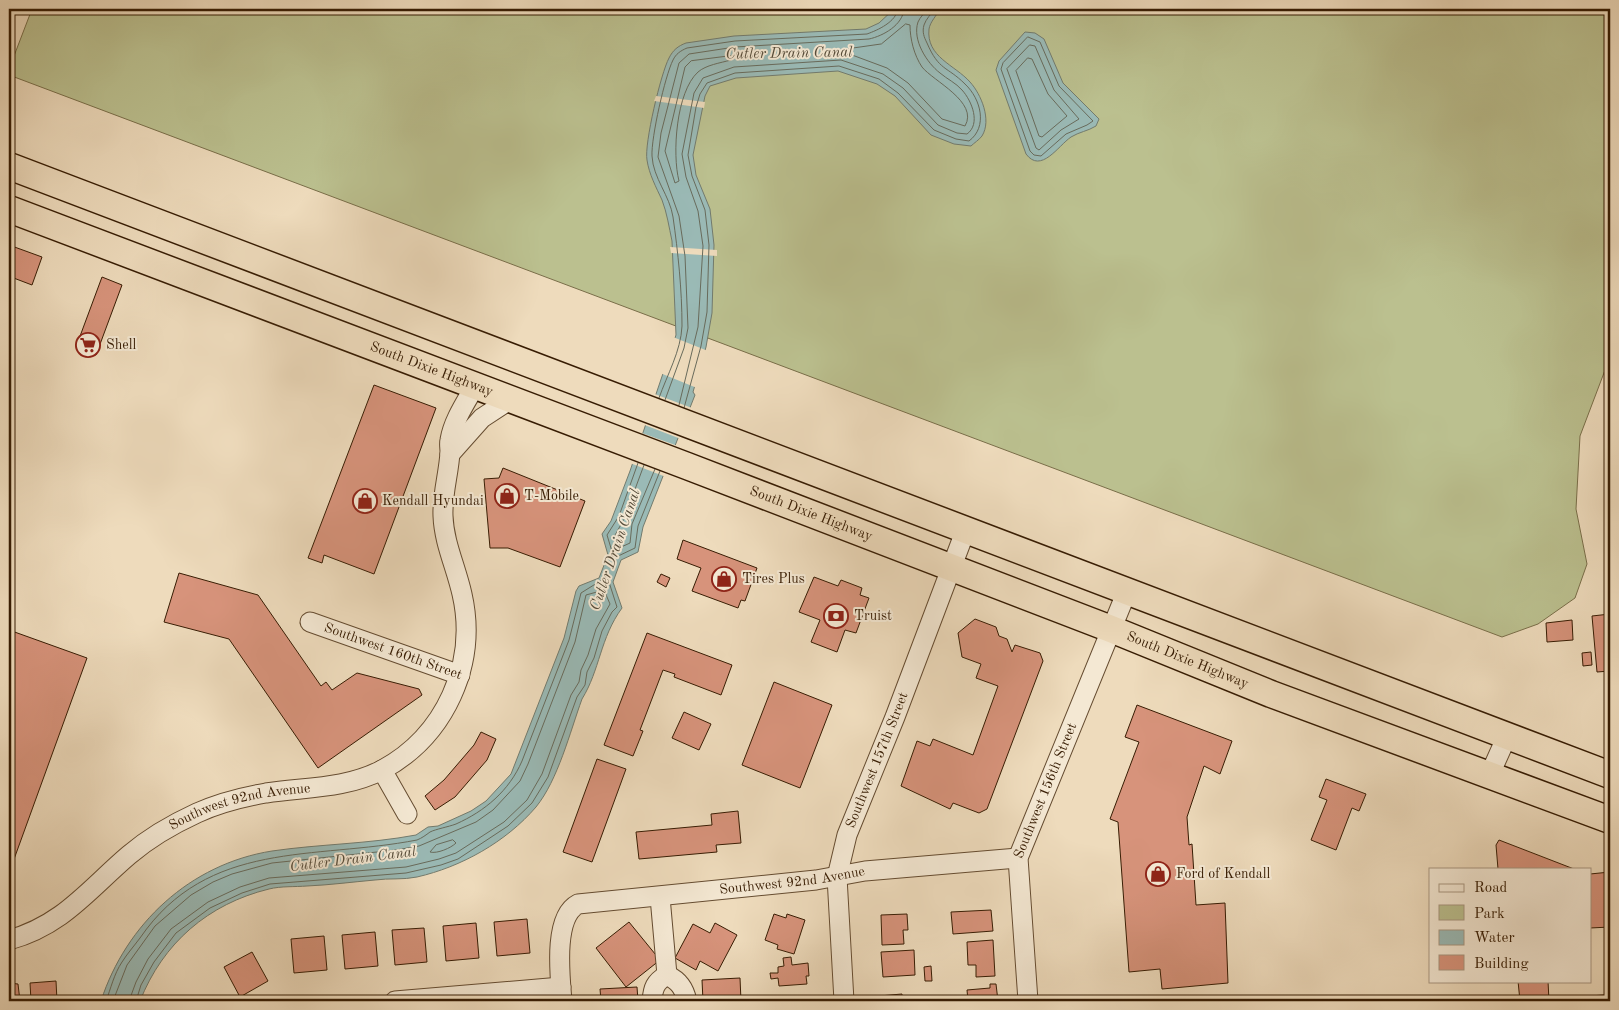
<svg xmlns="http://www.w3.org/2000/svg" width="1619" height="1010" viewBox="0 0 1619 1010" font-family="'Old Standard TT',serif">
<rect width="100%" height="100%" fill="#eedbbc"/>
<filter id="stains"><feTurbulence type="fractalNoise" baseFrequency=".004" numOctaves="4"/><feColorMatrix values="0 0 0 0 .2 0 0 0 0 .09 0 0 0 0 .02 0 0 0 .5 -.17"/></filter>
<radialGradient id="worn" r=".72"><stop offset=".6" stop-color="#630" stop-opacity="0"/><stop offset="1" stop-color="#630" stop-opacity=".3"/></radialGradient>
<!-- green -->
<path fill="#bbc08f" stroke="#796e49" d="M32 9H1610V357L1580 436 1576 509 1587 564 1575 598 1538 624 1502 637 9 75V69Z"/>
<!-- water -->
<g fill="#9abab6" stroke="#727b6e">
<path d="M894 9H940C937 15 930 22 929 29 926 57 955 65 970 82 981 94 992 120 982 136 979 140 974 143 971 146L954 144 931 135 895 96 877 84 838 71 736 78 710 86 705 96 693 155 696 175 710 209 714 245 712 313 706 347 693 392 695 395 643 527 638 552 621 560 613 582 622 608C600 638 600 670 582 699 570 732 558 780 536 807 506 842 461 867 417 877 403 880 389 878 375 880 352 882 330 885 307 886 295 887 281 886 269 889 208 904 163 943 140 1001H101C126 924 190 864 272 851 320 844 368 844 416 835L428 827 438 826 471 811 486 801 511 774 564 638 576 591 579 586 599 578 608 555 602 534 611 521 630 471 676 335 672 241C669 227 667 213 662 200 656 187 649 174 647 160 644 144 661 73 669 58 673 50 678 46 686 43L734 36 866 29 879 23Z"/>
<path d="M1025 32 1035 33 1044 39 1063 83 1099 119 1096 126C1088 131 1079 132 1071 137 1058 146 1041 174 1026 154L996 70 999 61Z"/>
</g>
<!-- pier -->
<g fill="#eedbbc">
<path d="M656 96 705 102 704 108 654 101Z"/>
<path d="M670 247 717 250V256L671 253Z"/>
<path d="M673 337 708 351 697 388 660 373Z"/>
<path d="M652 393 692 408 681 439 642 424Z"/>
<path d="M639 432 678 446 666 477 630 463Z"/>
</g>
<g fill="none" stroke-linecap="round" stroke-linejoin="round">
<!-- shore -->
<g stroke="#686b5c" stroke-width="1">
<path d="M906 24 910 25C910 39 914 55 922 67 933 81 979 102 965 126L942 119 908 83 887 68 844 52 846 49 881 44Z"/>
<path d="M1028 37 1040 42 1059 86 1093 121 1087 125 1066 134 1041 156 1034 155 1030 151 1001 69 1003 63Z"/>
<path d="M1030 45 1035 46 1054 90 1079 119 1061 130 1039 150 1036 148 1007 69Z"/>
<path d="M731 56V60C720 63 706 65 698 72 676 92 672 154 679 181L675 183 665 151 685 67 691 61Z"/>
<path d="M1028 58 1032 59 1048 94 1067 116 1042 137 1039 136 1016 71Z"/>
<path d="M659 398C667 375 681 351 682 326 682 290 678 252 673 217 670 196 653 178 652 156 651 138 665 76 673 60 676 54 680 51 687 48L735 41 867 34C878 30 896 22 898 9"/>
<path d="M665 400 684 348 688 328 685 256 679 216 658 157 661 133 679 63 689 54 735 47 869 39C883 36 903 25 904 9"/>
<path d="M679 405 698 327 703 246 698 211 686 177 682 154 694 93 703 78 734 67 841 60 883 74 903 88 938 125 957 133 967 134C981 124 972 101 962 90 956 83 947 79 940 73 927 63 912 40 918 22 920 17 925 13 927 9"/>
<path d="M684 408 701 346 707 312 709 245 705 210 692 176 688 155 696 107 700 94 707 83 735 73 839 66 879 79 898 93 934 130 956 139 969 141C988 127 981 99 965 84 947 66 939 71 927 43 924 37 922 32 924 25 926 19 931 14 935 9"/>
<path d="M638 463 619 516 607 535 614 558 635 548 638 526 660 471"/>
<path d="M644 465 624 519 614 537 619 548 630 543 632 524 655 469"/>
<path d="M453 840 456 843C451 848 437 854 430 852L436 845Z"/>
<path d="M106 1001C111 988 114 974 122 962 127 954 134 946 140 938 208 839 314 860 417 840 422 838 426 835 430 832 436 829 448 827 456 824 485 811 509 791 522 761L569 640 581 593 605 578 608 579 617 607 612 612 602 631 594 658 587 672 585 685 577 697 548 777 532 803 508 826 458 859 441 865 406 873 270 884 242 893 210 908 176 933 154 962 141 985 136 1001"/>
<path d="M113 1001 127 965 155 926 191 895 213 882 232 874 272 863 396 850 419 846 476 822 493 810 520 781 528 764 575 642 586 595 604 590 610 604 596 629 588 655 581 670 579 682 571 695 542 774 527 800 504 822 456 853 439 859 406 867 269 878 240 887 208 902 171 929 148 959 136 982 129 1001"/>
</g>
</g>
<!-- building -->
<g fill="#d7937b" stroke="#371c03">
<path d="M9 9H16L9 26Z"/>
<path d="M9 245 42 257 32 285 11 277 12 274 9 273Z"/>
<path d="M102 277 122 285 96 355 76 347Z"/>
<path d="M374 385 436 408 374 574 324 555 322 563 308 558Z"/>
<path d="M503 468 585 501 560 567 508 548H490L484 479 499 478Z"/>
<path d="M683 540 757 568 745 601 741 600 738 608 692 591 701 568 677 559Z"/>
<path d="M179 573 258 595 321 686 326 682 332 690 357 673 419 689 422 695 318 768 229 639 164 622Z"/>
<path d="M661 574 670 578 666 587 657 582Z"/>
<path d="M814 577 838 586 841 580 862 588 860 595 869 598 856 633 845 630 837 652 811 642 820 620 799 612Z"/>
<path d="M1610 614V671L1597 672 1592 616Z"/>
<path d="M975 619 996 627 999 636 1007 639 1012 652 1015 645 1040 653 1043 661 987 809 979 813 953 803 950 809 901 786 917 741 930 746 933 739 973 755 998 686 976 678 981 664 962 657 958 633Z"/>
<path d="M1572 620 1573 640 1547 642 1546 623Z"/>
<path d="M9 630 87 658 9 873Z"/>
<path d="M647 633 732 665 721 695 674 677 675 674 663 670 640 730 643 731 633 756 604 745Z"/>
<path d="M1591 652 1592 665 1583 666 1582 653Z"/>
<path d="M774 682 832 705 800 788 742 765Z"/>
<path d="M1137 705 1232 741 1220 774 1204 766 1187 817 1189 845 1192 844 1196 905 1225 903 1228 983 1162 989 1160 969 1129 972 1118 822 1110 819 1139 742 1125 737Z"/>
<path d="M684 712 711 724 699 750 672 738Z"/>
<path d="M481 732 496 739 487 760 455 797 435 810 425 796 444 780 474 745Z"/>
<path d="M597 759 626 769 592 862 563 852Z"/>
<path d="M1326 779 1366 794 1359 811 1352 808 1336 850 1311 840 1327 800 1319 797Z"/>
<path d="M738 811 741 843 716 845 717 852 639 859 636 832 712 825 711 814Z"/>
<path d="M1499 840 1574 869H1498L1496 845Z"/>
<path d="M1610 872V927L1590 928V874Z"/>
<path d="M991 910 993 931 953 934 951 912Z"/>
<path d="M774 914 786 918 787 914 805 920 794 954 777 949 778 945 765 940Z"/>
<path d="M907 914 908 930H903L904 944 882 945 881 915Z"/>
<path d="M527 919 530 953 497 956 494 922Z"/>
<path d="M629 922 660 960 626 987 596 948Z"/>
<path d="M476 923 479 958 446 961 443 926Z"/>
<path d="M715 923 737 935 718 971 700 961 696 970 675 958 693 924 710 933Z"/>
<path d="M424 928 427 962 395 965 392 930Z"/>
<path d="M375 932 378 966 345 969 342 935Z"/>
<path d="M324 936 327 970 294 973 291 939Z"/>
<path d="M993 940 995 976 976 977V965H968L967 942Z"/>
<path d="M914 950 915 975 883 977 881 952Z"/>
<path d="M252 952 268 981 240 997 224 967Z"/>
<path d="M791 957 792 965 808 963 809 976H806L807 984 779 986 778 978 771 979 770 973H778V967L784 966 783 958Z"/>
<path d="M931 966 932 981H925L924 967Z"/>
<path d="M740 978 741 1001H703L702 980Z"/>
<path d="M56 981 57 1001H31L30 983Z"/>
<path d="M1518 981H1548L1549 1001H1520Z"/>
<path d="M9 983 18 984 20 1001H9Z"/>
<path d="M990 984H996L998 1001H968L967 990 990 988Z"/>
<path d="M637 987 638 1001H601L600 989Z"/>
<path d="M902 994V1001H880L879 996Z"/>
<path d="M1604 995V1001H1574V997Z"/>
</g>
<g fill="none" stroke-linecap="round" stroke-linejoin="round">
<defs>
<g id="minor">
<path d="M450 454 482 418 511 399"/>
<path id="s1" d="M310 622 460 675"/>
<path d="M382 770 407 814"/>
<path d="M1490 774 1507 736"/>
<path d="M660 897 667 975"/>
<path id="s2" d="M9 940C63 925 88 890 129 855 149 838 173 824 197 813 219 803 243 797 266 793 306 787 345 789 382 770 445 736 478 664 462 594 456 567 444 543 443 516 442 494 449 473 450 452 450 448 449 444 450 440 453 421 466 402 475 386"/>
<path d="M667 975C679 981 684 988 687 1001"/>
<path d="M395 1001 561 987"/>
<path id="s3" d="M562 1001C560 976 553 917 578 904L816 880 865 871 1018 858"/>
<path d="M652 1001C653 988 655 982 667 975"/>
<path id="s4" d="M844 1001 837 877 847 835 895 717 966 529"/>
<path id="s5" d="M1028 1001 1018 858 1127 591"/>
</g>
<g id="highway">
<path d="M9 166 1610 775"/>
<path id="s6" d="M9 209 687 466 1111 629 1271 694 1610 820"/>
</g>
</defs>
<!-- minor casing -->
<use href="#minor" stroke="#654c31" stroke-width="21"/>
<!-- highway casing -->
<use href="#highway" stroke="#371c03" stroke-width="29"/>
<!-- minor -->
<use href="#minor" stroke="#f4e8d3" stroke-width="19"/>
<!-- highway -->
<use href="#highway" stroke="#eedbbc" stroke-width="26"/>
</g>
<!-- icons -->
<defs>
<symbol id="supermarket-ring" viewBox="-11 -11 22 22"><circle r="9.5" fill="#f4e8d3" stroke="#8f2418" stroke-width="1.5"/><path d="M-6-5.5h2.5l.6 2H6L4.5 2H-2.5L-4.4-4H-6ZM-1.5 3.2a1.3 1.3 0 1 0 .1 0ZM3 3.2a1.3 1.3 0 1 0 .1 0Z" fill="#8f2418"/></symbol>
<symbol id="shop-ring" viewBox="-11 -11 22 22"><circle r="9.5" fill="#f4e8d3" stroke="#8f2418" stroke-width="1.5"/><path d="M-5-2.5h2.3a2.7 3.5 0 0 1 5.4 0H5L5.5 6h-11ZM-1.5-2.5h3a1.5 2.3 0 0 0-3 0Z" fill="#8f2418"/></symbol>
<symbol id="bank-ring" viewBox="-11 -11 22 22"><circle r="9.5" fill="#f4e8d3" stroke="#8f2418" stroke-width="1.5"/><path d="M-6-4H6V4H-6ZM0-2.3a2.3 2.3 0 1 0 0 4.6a2.3 2.3 0 1 0 0-4.6Z" fill="#8f2418"/></symbol>
</defs>
<g fill-rule="evenodd">
<use href="#supermarket-ring" x="74" y="331" width="28" height="28"/>
<use href="#shop-ring" x="493" y="482" width="28" height="28"/>
<use href="#shop-ring" x="351" y="487" width="28" height="28"/>
<use href="#shop-ring" x="710" y="565" width="28" height="28"/>
<use href="#bank-ring" x="822" y="602" width="28" height="28"/>
<use href="#shop-ring" x="1144" y="860" width="28" height="28"/>
</g>
<g text-anchor="middle" dominant-baseline="central" stroke-width="4" stroke-linejoin="round" paint-order="stroke">
<!-- poi labels -->
<g font-size="14" fill="#371c03" stroke="#f4e8d3" text-anchor="start">
<text x="106" y="345">Shell</text>
<text x="524" y="496">T-Mobile</text>
<text x="382" y="501">Kendall Hyundai</text>
<text x="742" y="579">Tires Plus</text>
<text x="854" y="616">Truist</text>
<text x="1176" y="874">Ford of Kendall</text>
</g>
<!-- street labels -->
<g font-size="14" fill="#371c03" stroke="#f4e8d3">
<text stroke="none"><textPath href="#s6" startOffset="452">South Dixie Highway</textPath></text>
<text stroke="none"><textPath href="#s6" startOffset="858">South Dixie Highway</textPath></text>
<text stroke="none"><textPath href="#s1" startOffset="88">Southwest 160th Street</textPath></text>
<text stroke="none"><textPath href="#s6" startOffset="1262">South Dixie Highway</textPath></text>
<text stroke="none"><textPath href="#s4" startOffset="248">Southwest 157th Street</textPath></text>
<text stroke="none"><textPath href="#s5" startOffset="216">Southwest 156th Street</textPath></text>
<text stroke="none"><textPath href="#s2" startOffset="272">Southwest 92nd Avenue</textPath></text>
<text stroke="none"><textPath href="#s3" startOffset="318">Southwest 92nd Avenue</textPath></text>
</g>
<!-- water labels -->
<g font-size="15" font-style="italic" fill="#554b39" stroke="#f4e8d3">
<text transform="translate(789 54) rotate(-1)">Cutler Drain Canal</text>
<text transform="translate(616 550) rotate(-71)">Cutler Drain Canal</text>
<text transform="translate(353 860) rotate(-7)">Cutler Drain Canal</text>
</g>
</g>
<!-- margin -->
<rect width="1619" height="1010" fill="none" stroke="#eedbbc" stroke-width="30"/>
<rect x="10" y="10" width="1599" height="990" fill="none" stroke="#371c03" stroke-width="2.5"/>
<rect x="15" y="15" width="1589" height="980" fill="none" stroke="#371c03"/>
<!-- legend -->
<rect x="1429" y="868" width="162" height="115" fill="#f4e8d3" stroke="#a89680"/>
<rect x="1439" y="884" width="25" height="8" fill="#f4e8d3" stroke="#a89680"/>
<text x="1474" y="892" font-size="15" fill="#371c03">Road</text>
<rect x="1439" y="905" width="25" height="15" fill="#bbc08f" stroke="#a89680"/>
<text x="1474" y="918" font-size="15" fill="#371c03">Park</text>
<rect x="1439" y="930" width="25" height="15" fill="#9abab6" stroke="#a89680"/>
<text x="1474" y="942" font-size="15" fill="#371c03">Water</text>
<rect x="1439" y="955" width="25" height="15" fill="#d7937b" stroke="#a89680"/>
<text x="1474" y="968" font-size="15" fill="#371c03">Building</text>
<rect width="100%" height="100%" filter="url(#stains)"/>
<rect width="100%" height="100%" fill="url(#worn)"/>
</svg>
